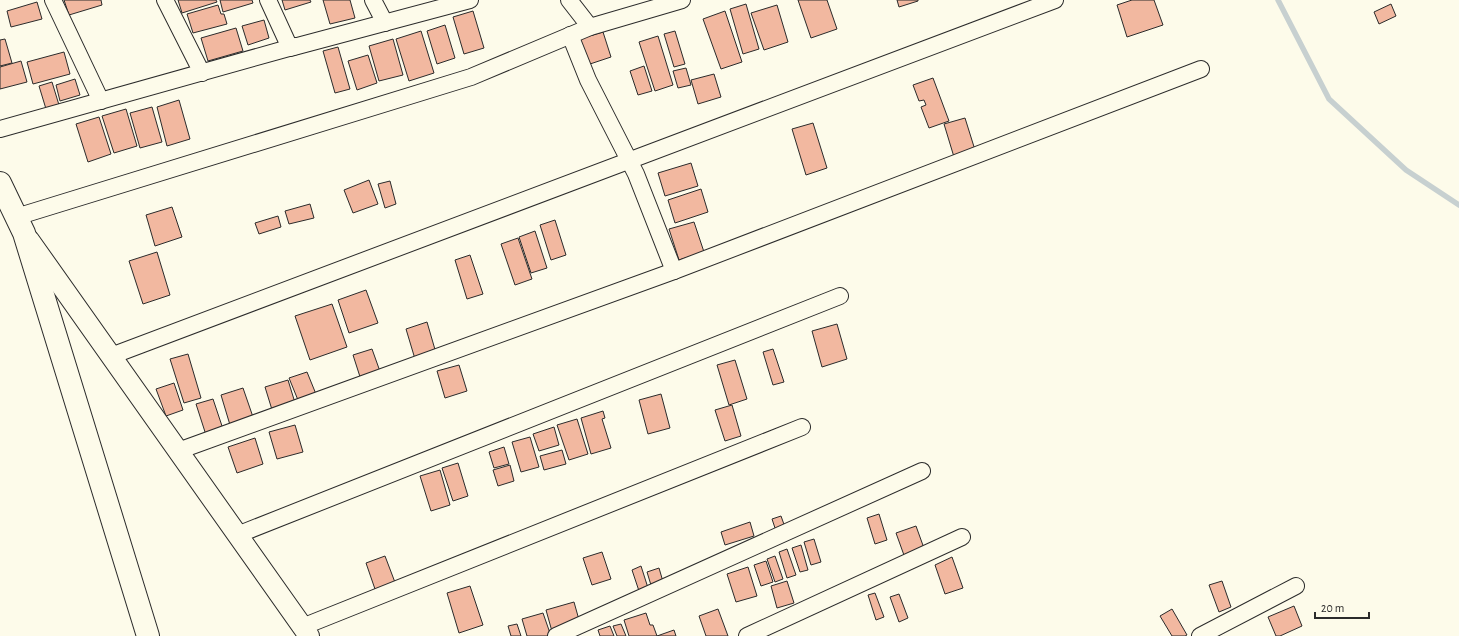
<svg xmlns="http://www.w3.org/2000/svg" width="1459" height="636" viewBox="0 0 1459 636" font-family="'Alegreya Sans',sans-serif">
<rect width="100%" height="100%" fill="#fdfbea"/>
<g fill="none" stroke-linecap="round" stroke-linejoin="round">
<!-- stream -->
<path stroke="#c7d0d0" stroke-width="5.5" d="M1278 0 1329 99 1406 170 1459 205"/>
</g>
<!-- building -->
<g fill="#f2b8a0" stroke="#2b2b2b">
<path d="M64 0H101L102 5 69 15Z"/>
<path d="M178 0H216L217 2 182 13Z"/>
<path d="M220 0H252L253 3 223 12Z"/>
<path d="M282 0H310L311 2 285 10Z"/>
<path d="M323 0H350L355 18 330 24Z"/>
<path d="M798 0H827L837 29 811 38Z"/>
<path d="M897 0H918V1L899 7Z"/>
<path d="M1132 0H1154L1163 25 1127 37 1117 5Z"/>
<path d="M37 2 42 19 11 27 7 11Z"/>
<path d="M746 4 759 49 743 54 730 9Z"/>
<path d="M1391 4 1396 16 1379 24 1374 12Z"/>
<path d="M218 5 221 14H224L227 24 193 33 187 14Z"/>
<path d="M777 5 788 42 764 50 751 13Z"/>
<path d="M473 11 484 48 464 54 453 17Z"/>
<path d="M725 11 742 62 721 69 703 19Z"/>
<path d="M264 20 269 38 248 45 242 26Z"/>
<path d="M445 25 455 58 437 64 427 31Z"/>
<path d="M236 28 243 51 208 61 201 38Z"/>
<path d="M421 31 434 73 409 81 396 39Z"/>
<path d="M675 31 685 64 674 67 664 34Z"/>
<path d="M603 32 611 57 587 65 579 39Z"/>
<path d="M658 36 673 85 655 91 639 42Z"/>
<path d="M5 39 12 63 0 66V40Z"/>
<path d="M393 39 403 75 379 81 369 46Z"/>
<path d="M338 47 350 89 335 93 323 51Z"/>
<path d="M64 52 70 74 33 84 27 62Z"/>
<path d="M368 55 377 83 357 90 348 61Z"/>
<path d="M21 61 27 82 0 89V67Z"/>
<path d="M644 66 652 91 638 95 630 71Z"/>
<path d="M686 68 691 85 678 88 673 71Z"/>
<path d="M714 74 721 97 698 104 691 80Z"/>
<path d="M933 78 949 121 929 128 921 107 926 105 924 100 919 101 913 85Z"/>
<path d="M75 79 80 95 60 101 56 85Z"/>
<path d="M52 82 59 105 46 109 39 86Z"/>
<path d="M179 100 190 139 167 146 157 107Z"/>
<path d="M152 107 162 142 140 148 130 113Z"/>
<path d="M126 109 137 146 114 153 102 116Z"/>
<path d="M99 117 111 154 88 162 76 124Z"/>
<path d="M965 118 975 150 954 157 944 124Z"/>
<path d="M813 123 827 168 806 175 792 129Z"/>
<path d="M691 163 698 186 665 196 658 173Z"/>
<path d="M369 180 378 204 353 213 344 190Z"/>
<path d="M390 181 396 204 385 208 378 184Z"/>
<path d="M701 189 708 212 675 223 668 200Z"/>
<path d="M310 204 314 218 289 224 285 211Z"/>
<path d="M172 207 182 237 155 246 146 215Z"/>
<path d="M278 216 281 227 259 234 255 223Z"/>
<path d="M555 220 566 255 551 260 540 225Z"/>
<path d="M694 222 704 252 679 260 669 229Z"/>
<path d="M535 231 547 268 531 273 519 237Z"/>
<path d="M518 238 532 279 515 285 501 244Z"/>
<path d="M157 252 170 295 143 304 129 261Z"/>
<path d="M470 255 483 294 467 299 455 260Z"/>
<path d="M366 290 378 323 349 333 338 300Z"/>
<path d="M332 304 347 347 310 360 295 316Z"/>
<path d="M427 322 436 353 415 359 406 329Z"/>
<path d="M837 324 847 359 822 367 812 331Z"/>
<path d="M372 349 382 377 362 383 353 355Z"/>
<path d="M773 349 784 382 773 385 763 352Z"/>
<path d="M188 354 201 398 184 403 170 359Z"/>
<path d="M735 360 747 399 729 405 717 365Z"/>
<path d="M459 365 467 391 445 398 437 371Z"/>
<path d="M307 372 318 399 300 405 289 378Z"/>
<path d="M288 380 296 406 273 413 265 387Z"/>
<path d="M174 383 183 410 166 416 156 389Z"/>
<path d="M243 388 253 417 230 425 221 395Z"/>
<path d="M661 394 670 428 648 434 639 400Z"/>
<path d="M213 399 223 429 206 435 196 404Z"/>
<path d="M732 405 741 436 725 441 715 410Z"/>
<path d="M603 411 605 418 602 419 611 448 591 454 581 418Z"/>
<path d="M577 419 588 454 569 460 557 425Z"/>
<path d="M295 425 303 452 277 459 269 432Z"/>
<path d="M554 427 559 445 539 451 533 434Z"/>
<path d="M530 437 539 467 521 472 512 442Z"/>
<path d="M255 438 263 464 237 473 228 447Z"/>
<path d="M504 447 509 464 494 468 489 452Z"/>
<path d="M562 450 566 464 544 470 540 456Z"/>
<path d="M458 463 468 496 453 501 442 468Z"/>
<path d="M510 465 514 481 498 486 493 470Z"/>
<path d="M440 470 450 505 431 511 420 476Z"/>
<path d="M879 514 887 540 875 544 867 518Z"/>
<path d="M781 516 786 530 777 534 772 519Z"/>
<path d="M750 522 754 536 725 545 721 532Z"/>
<path d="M916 526 925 551 905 558 896 533Z"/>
<path d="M814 539 821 562 811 565 804 542Z"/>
<path d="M801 545 808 570 800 572 792 548Z"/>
<path d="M787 549 796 575 787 578 779 552Z"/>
<path d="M602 552 611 579 592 585 583 558Z"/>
<path d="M385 556 396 585 376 592 366 563Z"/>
<path d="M775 556 783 579 775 582 767 559Z"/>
<path d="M952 557 963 588 945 594 935 565Z"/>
<path d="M766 561 773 582 761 586 754 565Z"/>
<path d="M641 566 649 591 640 594 632 570Z"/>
<path d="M748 567 757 596 736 602 727 574Z"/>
<path d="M659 568 666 592 654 595 647 572Z"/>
<path d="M787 581 794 603 777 608 771 586Z"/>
<path d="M1222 581 1231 607 1219 612 1209 585Z"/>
<path d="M470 586 483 625 459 633 447 593Z"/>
<path d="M875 593 884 617 876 620 868 595Z"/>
<path d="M899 594 908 618 899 622 890 597Z"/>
<path d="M574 602 581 627 553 635 546 610Z"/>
<path d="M1294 606 1302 626 1280 636H1276L1268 617Z"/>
<path d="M718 609 728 636H706L699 616Z"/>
<path d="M1172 609 1187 635 1185 636H1172L1160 616Z"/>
<path d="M543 613 551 636H527L522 619Z"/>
<path d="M646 613 650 625H653L657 636H629L624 620Z"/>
<path d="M517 624 521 636H511L508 626Z"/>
<path d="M621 624 626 636H617L613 626Z"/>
<path d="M610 626 614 636H600L598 630Z"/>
<path d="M674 630 676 636H657Z"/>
</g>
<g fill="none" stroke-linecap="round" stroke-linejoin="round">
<defs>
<g id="minor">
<path d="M53 0 101 101"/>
<path d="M165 0 202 73"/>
<path d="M268 0 290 48 470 0"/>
<path d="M373 0 385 23"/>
<path d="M569 0 590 27"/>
<path d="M570 35 588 80 636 174 674 271"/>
<path d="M0 129 296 46"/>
<path d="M16 217 471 77 590 27 682 0"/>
<path d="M111 356 1055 0"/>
<path d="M178 451 674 271 1201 69"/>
<path d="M237 535 840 296"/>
<path d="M302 627 802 427"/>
<path d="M556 636 922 471"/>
<path d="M747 636 962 537"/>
<path d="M1200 636 1296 586"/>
</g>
<path id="tertiary" d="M29 240 309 636"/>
<path id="primary" d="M0 183 24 233 148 636"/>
</defs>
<!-- minor casing -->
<use href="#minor" stroke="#2b2b2b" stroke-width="18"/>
<!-- tertiary casing -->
<use href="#tertiary" stroke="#2b2b2b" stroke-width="22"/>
<!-- primary casing -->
<use href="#primary" stroke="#2b2b2b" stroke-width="24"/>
<!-- minor -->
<use href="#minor" stroke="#fdfbea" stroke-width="16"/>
<!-- tertiary -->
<use href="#tertiary" stroke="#fdfbea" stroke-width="20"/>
<!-- primary -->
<use href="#primary" stroke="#fdfbea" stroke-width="22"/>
</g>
<!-- scale -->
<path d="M1315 612v6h54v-6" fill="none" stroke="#2b2b2b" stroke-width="2"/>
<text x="1321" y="612" font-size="12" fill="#2b2b2b" stroke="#fdfbea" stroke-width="3" paint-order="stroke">20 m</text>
</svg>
